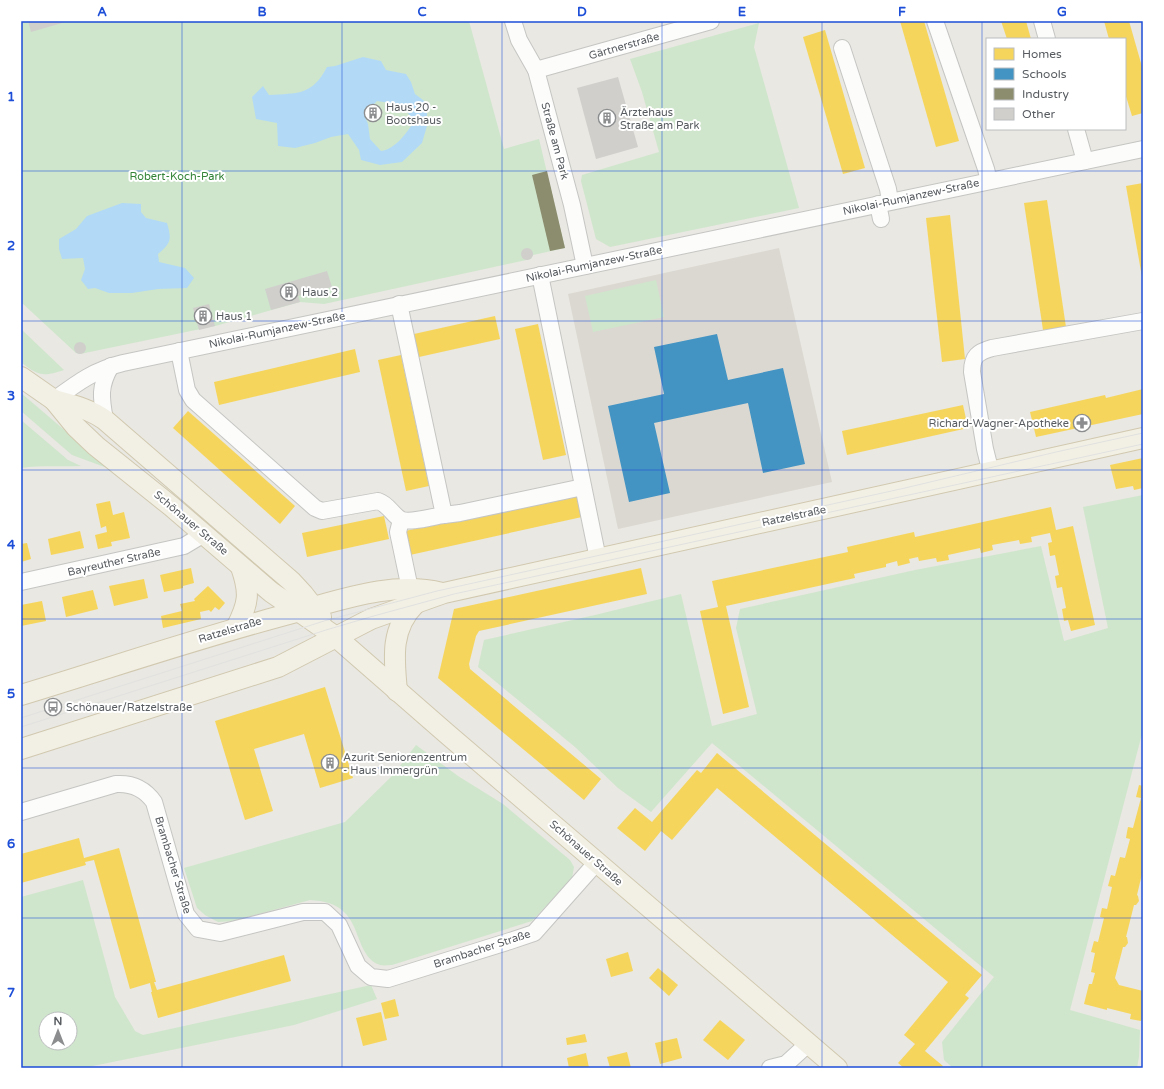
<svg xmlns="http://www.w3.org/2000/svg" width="1164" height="1089" viewBox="0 0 1164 1089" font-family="'Varela Round',sans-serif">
<rect width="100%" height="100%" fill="#e9e8e2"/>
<!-- education -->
<path fill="#dbd8d1" d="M779 248 832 482 618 529 568 294Z"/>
<!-- green -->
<g fill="#cfe6cc" fill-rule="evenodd">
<path d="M21 21H469L504 149 539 139 565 248 533 255 531 259 324 304 300 302 215 326 80 354 76 353 21 302Z"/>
<path d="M759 23 754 47 799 208 610 247 596 239 581 181 582 175 659 152 642 92 630 59Z"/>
<path d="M656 280 664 317 593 332 585 296Z"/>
<path d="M21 329 64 370C43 377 38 376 21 362Z"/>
<path d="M21 393 110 469 72 455 21 411Z"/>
<path d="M21 420 68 460 81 466C61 467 41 465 21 468Z"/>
<path d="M1143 495V730L1070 1010 1140 1030 1139 1057 1137 1068H953L944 1060 942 1042 994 977 712 743 651 812 618 788 575 747 478 667 484 640 595 615 681 594 712 726 757 714 736 628 740 609 915 570 1041 546 1064 641 1108 628 1083 507Z"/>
<path d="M416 745 458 776 503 804 570 860 574 867 572 878 532 921 392 965C389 965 384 966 380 965 359 958 360 929 346 914 336 903 324 901 310 900L233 921 218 922 205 915 197 908 184 868 345 822 393 775Z"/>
<path d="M83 880 115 997 135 1031 143 1035 371 985 377 999 294 1025 83 1068H21V897ZM46 1019H70V1043H46Z"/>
</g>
<!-- water -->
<g fill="#b2daf6" fill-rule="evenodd">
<path d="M363 57 381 61 386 70 406 74 411 82 415 94 427 103V126L422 143 402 162 380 165 361 160 359 150 348 134 331 137 315 143 295 148 278 146 277 123 256 119 252 97 263 86 269 95C297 93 312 96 327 67L335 66ZM377 101 396 104 408 113 414 122C406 133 396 149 381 151L370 139 368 124 364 114Z"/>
<path d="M122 203 141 204V212L146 218 167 223C172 240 171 243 158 254L159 262 185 268 194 278 187 288 158 289 132 293H109L95 288 88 289 81 280 85 269 83 258 62 259 59 249V239L76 229 87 216Z"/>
</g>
<!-- homes -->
<g fill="#f6d55c">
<path d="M900 21H924L959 141 936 147Z"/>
<path d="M1001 21H1026L1031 39H1007Z"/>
<path d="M1104 21H1129L1143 70V113L1132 116 1125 93V39H1109Z"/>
<path d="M825 30 865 168 843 174 803 37Z"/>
<path d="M1143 183V277H1142L1126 186Z"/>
<path d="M1047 200 1066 327 1043 330 1024 203Z"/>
<path d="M950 215 965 359 942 362 926 218Z"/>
<path d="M495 316 500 339 419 357 414 334Z"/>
<path d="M538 324 566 455 543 460 515 329Z"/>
<path d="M355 349 360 372 219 405 214 382Z"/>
<path d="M401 355 429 486 406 491 378 360Z"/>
<path d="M1143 389V414L1036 437 1030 412 1105 395 1106 398Z"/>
<path d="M963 405 968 428 847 455 842 431Z"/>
<path d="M188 411 295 506 280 524 173 428Z"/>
<path d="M1143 458V488L1134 490 1133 486 1116 489 1110 465Z"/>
<path d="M577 494 582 517 410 555 405 531Z"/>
<path d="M110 501 113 515 124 512 130 538 111 542 112 546 98 549 95 535 107 532 106 526 101 528 96 504Z"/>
<path d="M1051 507 1056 530 1073 526 1095 625 1071 631 1068 620 1064 621 1062 609 1066 608 1062 587 1057 588 1055 576 1059 575 1055 555 1050 556 1048 543 1052 542 1050 533 1031 537 1032 542 1020 544 1019 540 992 545 993 550 981 553 980 548 948 555 949 560 937 562 936 558 919 561 918 557 909 559 910 563 898 566 897 561 886 564V567L854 574 855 578 726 606 749 707 723 714 700 611 718 607 712 581 848 552 847 547 914 532 915 537Z"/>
<path d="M384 516 389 539 307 557 302 533Z"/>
<path d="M80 531 84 548 51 555 48 539Z"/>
<path d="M27 543 31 559 21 562V544Z"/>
<path d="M191 568 194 583 183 586V588L164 592 160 575Z"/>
<path d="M641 568 647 594 479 631 476 636 469 664 470 669 601 779 584 800 438 678 454 609Z"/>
<path d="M144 579 148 598 114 606 109 586Z"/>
<path d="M208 586 225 603 219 610 215 607 211 612 209 610 200 612 201 619 163 628 161 616 182 611 180 604 195 601 194 599Z"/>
<path d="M93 590 98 609 66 617 62 597Z"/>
<path d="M42 601 46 621 21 626V605Z"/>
<path d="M325 687 353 778 320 788 304 734 254 749 273 811 245 820 215 721Z"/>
<path d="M717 753 982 975 965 995 969 998 925 1051 943 1066 941 1068H904L898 1063 915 1044 904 1035 948 982 717 788 672 840 661 831 645 851 617 828 635 808 652 822 697 770 701 773Z"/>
<path d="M1139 785 1143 786V870L1137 895 1138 896 1139 901 1136 905H1134L1126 937H1127L1128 943 1125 947H1123L1115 978 1119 985 1143 991V1017L1141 1021 1130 1019 1131 1014 1107 1008V1010L1084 1004 1089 984H1092L1095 973 1091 972 1095 953 1091 952 1094 941 1098 942 1104 918 1100 917 1102 908 1107 909 1112 887 1108 886 1111 875 1115 876 1120 857 1125 858 1130 839 1126 838 1127 832 1128 827 1133 828 1141 798 1136 797Z"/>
<path d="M79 838 84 858 119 848 156 982H154L157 990 284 955 291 981 158 1018 151 992H152L150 983 130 989 94 860 85 862 86 865 21 883V854Z"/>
<path d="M628 952 633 971 611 977 606 959Z"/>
<path d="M658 968 678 985 669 996 649 978Z"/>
<path d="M395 999 399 1016 385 1019 381 1003Z"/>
<path d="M381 1012 387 1040 363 1046 356 1018Z"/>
<path d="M720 1020 745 1040 728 1060 703 1040Z"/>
<path d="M585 1034 587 1042 567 1045 566 1038Z"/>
<path d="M677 1038 682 1058 660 1064 655 1043Z"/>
<path d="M627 1052 631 1068H610L607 1057Z"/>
<path d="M586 1053 589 1068H569L567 1058Z"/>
</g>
<!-- schools -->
<path fill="#4393c3" d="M717 334 728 380 783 368 805 464 763 473 748 403 654 423 670 493 629 502 608 406 664 394 654 347Z"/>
<!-- industry -->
<path fill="#8c8c6e" d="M547 171 565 248 550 251 532 175Z"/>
<!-- building -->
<g fill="#d0cfcc">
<path d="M28 21H69L31 32Z"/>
<path d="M618 77 638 147 596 159 577 88Z"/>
<path d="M373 104 383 112 373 123 364 114Z"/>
<circle cx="527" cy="254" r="6"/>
<path d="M327 271 332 287 298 296 300 302 271 310 265 289Z"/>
<path d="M209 304 215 326 199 330 193 308Z"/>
<circle cx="80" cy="348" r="6"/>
</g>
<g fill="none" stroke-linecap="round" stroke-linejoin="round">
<defs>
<g id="minor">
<path d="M513 21 519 40 536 70 572 205 585 266"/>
<path d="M935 21 986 169 989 181"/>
<path d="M1042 21 1047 39"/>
<path d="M842 48 888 189 890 201"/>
<path d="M536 70 711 21"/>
<path d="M1076 129 1085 161"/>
<path d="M878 204 881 219"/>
<path d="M540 275 598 559"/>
<path d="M179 351 187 390 193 400 315 508 322 511 378 501C388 504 392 514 400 519 409 524 434 516 444 515L399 304"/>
<path d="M54 400C77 383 94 370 123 363L1143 149"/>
<path d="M105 420C101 398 99 386 111 366"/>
<path d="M991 473 985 449 972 372C972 356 978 352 992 348L1143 321"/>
<path d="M444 515 460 513 583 487"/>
<path d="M401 520 398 532 410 589"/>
<path d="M21 582 184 546 204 534"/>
<path d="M21 812 116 784C132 783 145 789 154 802L186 914 198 929 220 933 303 912H325L339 925 358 966 371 977 388 979 510 941 534 933 597 862"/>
<path d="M770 1068 786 1064 809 1043"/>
</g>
<g id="major">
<path d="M21 377 54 400 76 427 96 446 171 506 271 592 336 637 446 733 837 1068"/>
<path d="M54 400C72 405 90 409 105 420L291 581 303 594 321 617"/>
<path d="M236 628C249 603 250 593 241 567"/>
<path d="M397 691C394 659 390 629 415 604"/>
<path d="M21 695C113 667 204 636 296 612 344 599 393 581 442 593"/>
<path d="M21 749 278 667 371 619 444 593 1143 438"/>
</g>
</defs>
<!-- minor casing -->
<use href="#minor" stroke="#c5c5c3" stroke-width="18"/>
<!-- major casing -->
<use href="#major" stroke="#d1c8af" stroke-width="22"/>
<!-- minor -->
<use href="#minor" stroke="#fcfcfb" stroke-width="16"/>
<!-- major -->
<use href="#major" stroke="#f2f0e5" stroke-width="20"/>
<!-- tram -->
<g stroke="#e1e1e0" stroke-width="1">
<path d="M21 718 324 621 437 591 905 488 1056 452 1143 433"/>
<path d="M21 727 326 630 370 617 454 594 1143 444"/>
</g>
</g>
<!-- grid -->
<path fill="none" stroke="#1d4ed8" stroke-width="1" stroke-opacity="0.55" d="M182 21V1068M342 21V1068M502 21V1068M662 21V1068M822 21V1068M982 21V1068M21 171H1143M21 321H1143M21 470H1143M21 619H1143M21 768H1143M21 918H1143"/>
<!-- icons -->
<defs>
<symbol id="building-ring" viewBox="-11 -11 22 22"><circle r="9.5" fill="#fff" stroke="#8b8d8e" stroke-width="1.5"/><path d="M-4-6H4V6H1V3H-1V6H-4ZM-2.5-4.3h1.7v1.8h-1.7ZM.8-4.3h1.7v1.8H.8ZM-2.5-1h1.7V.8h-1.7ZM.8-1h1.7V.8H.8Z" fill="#8b8d8e"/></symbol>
<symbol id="pharmacy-ring" viewBox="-11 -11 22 22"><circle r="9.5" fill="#fff" stroke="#8b8d8e" stroke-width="1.5"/><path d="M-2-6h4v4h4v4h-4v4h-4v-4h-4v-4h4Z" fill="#8b8d8e"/></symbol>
<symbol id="bus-ring" viewBox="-11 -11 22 22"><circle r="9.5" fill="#fff" stroke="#8b8d8e" stroke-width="1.5"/><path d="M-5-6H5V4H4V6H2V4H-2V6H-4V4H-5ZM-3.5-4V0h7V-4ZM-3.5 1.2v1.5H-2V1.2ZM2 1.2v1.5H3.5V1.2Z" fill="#8b8d8e"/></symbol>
</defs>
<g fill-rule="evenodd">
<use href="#building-ring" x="363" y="103" width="20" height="20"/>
<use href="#building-ring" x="597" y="108" width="20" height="20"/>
<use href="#building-ring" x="279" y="282" width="20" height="20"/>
<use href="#building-ring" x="193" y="306" width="20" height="20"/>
<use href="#pharmacy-ring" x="1072" y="413" width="20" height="20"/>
<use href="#bus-ring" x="43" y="697" width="20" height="20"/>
<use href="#building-ring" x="320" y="753" width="20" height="20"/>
</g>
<g text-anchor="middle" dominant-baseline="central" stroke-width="4" stroke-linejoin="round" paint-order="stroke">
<!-- street labels -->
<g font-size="11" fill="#585c60" stroke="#fff">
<text transform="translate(624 46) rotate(-16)">Gärtnerstraße</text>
<text transform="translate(555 141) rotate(75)">Straße am Park</text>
<text transform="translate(911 197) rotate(-12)">Nikolai-Rumjanzew-Straße</text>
<text transform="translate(594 264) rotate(-12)">Nikolai-Rumjanzew-Straße</text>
<text transform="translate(277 330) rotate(-12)">Nikolai-Rumjanzew-Straße</text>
<text transform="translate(794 516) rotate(-12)">Ratzelstraße</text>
<text transform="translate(191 523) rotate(40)">Schönauer Straße</text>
<text transform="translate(114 562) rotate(-13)">Bayreuther Straße</text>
<text transform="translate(230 630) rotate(-17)">Ratzelstraße</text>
<text transform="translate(586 853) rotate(41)">Schönauer Straße</text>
<text transform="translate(173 865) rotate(73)">Brambacher Straße</text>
<text transform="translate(482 949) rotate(-18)">Brambacher Straße</text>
</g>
<!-- poi labels -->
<g font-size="11" fill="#585c60" stroke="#fff" text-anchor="start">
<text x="386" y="107">Haus 20 -<tspan x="386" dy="13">Bootshaus</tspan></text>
<text x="620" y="112">Ärztehaus<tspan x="620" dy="13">Straße am Park</tspan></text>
<text x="302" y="292">Haus 2</text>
<text x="216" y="316">Haus 1</text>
<text x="1069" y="423" text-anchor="end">Richard-Wagner-Apotheke</text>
<text x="66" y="707">Schönauer/Ratzelstraße</text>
<text x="343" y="757">Azurit Seniorenzentrum<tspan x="343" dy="13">- Haus Immergrün</tspan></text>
</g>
<!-- park labels -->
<g font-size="11" fill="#338436" stroke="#fff">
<text x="177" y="176">Robert-Koch-Park</text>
</g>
</g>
<!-- border -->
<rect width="1164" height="1089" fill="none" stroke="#ffffff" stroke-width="44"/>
<!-- legend -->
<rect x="986" y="38" width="140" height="92" fill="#ffffff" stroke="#bcbebf"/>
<rect x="994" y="48" width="20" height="12" fill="#f6d55c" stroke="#bcbebf"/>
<text x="1022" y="58" font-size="12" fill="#585c60">Homes</text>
<rect x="994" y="68" width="20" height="12" fill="#4393c3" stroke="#bcbebf"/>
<text x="1022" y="78" font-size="12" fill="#585c60">Schools</text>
<rect x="994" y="88" width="20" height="12" fill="#8c8c6e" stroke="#bcbebf"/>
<text x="1022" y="98" font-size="12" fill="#585c60">Industry</text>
<rect x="994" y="108" width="20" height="12" fill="#d0cfcc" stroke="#bcbebf"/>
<text x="1022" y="118" font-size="12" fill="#585c60">Other</text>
<!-- north arrow -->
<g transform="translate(58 1031)"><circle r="19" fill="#ffffff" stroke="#bcbebf"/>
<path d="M0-3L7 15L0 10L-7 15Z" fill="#8b8d8e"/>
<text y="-6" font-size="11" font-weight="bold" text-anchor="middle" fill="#585c60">N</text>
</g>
<rect x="22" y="22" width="1120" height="1045" fill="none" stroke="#1d4ed8" stroke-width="1.5"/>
<g font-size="13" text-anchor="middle" font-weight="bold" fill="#1d4ed8">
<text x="102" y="16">A</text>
<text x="262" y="16">B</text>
<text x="422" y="16">C</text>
<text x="582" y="16">D</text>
<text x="742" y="16">E</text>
<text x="902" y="16">F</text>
<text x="1062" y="16">G</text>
<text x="11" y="101">1</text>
<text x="11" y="250">2</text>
<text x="11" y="400">3</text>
<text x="11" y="549">4</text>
<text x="11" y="698">5</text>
<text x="11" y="848">6</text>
<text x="11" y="997">7</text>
</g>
</svg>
